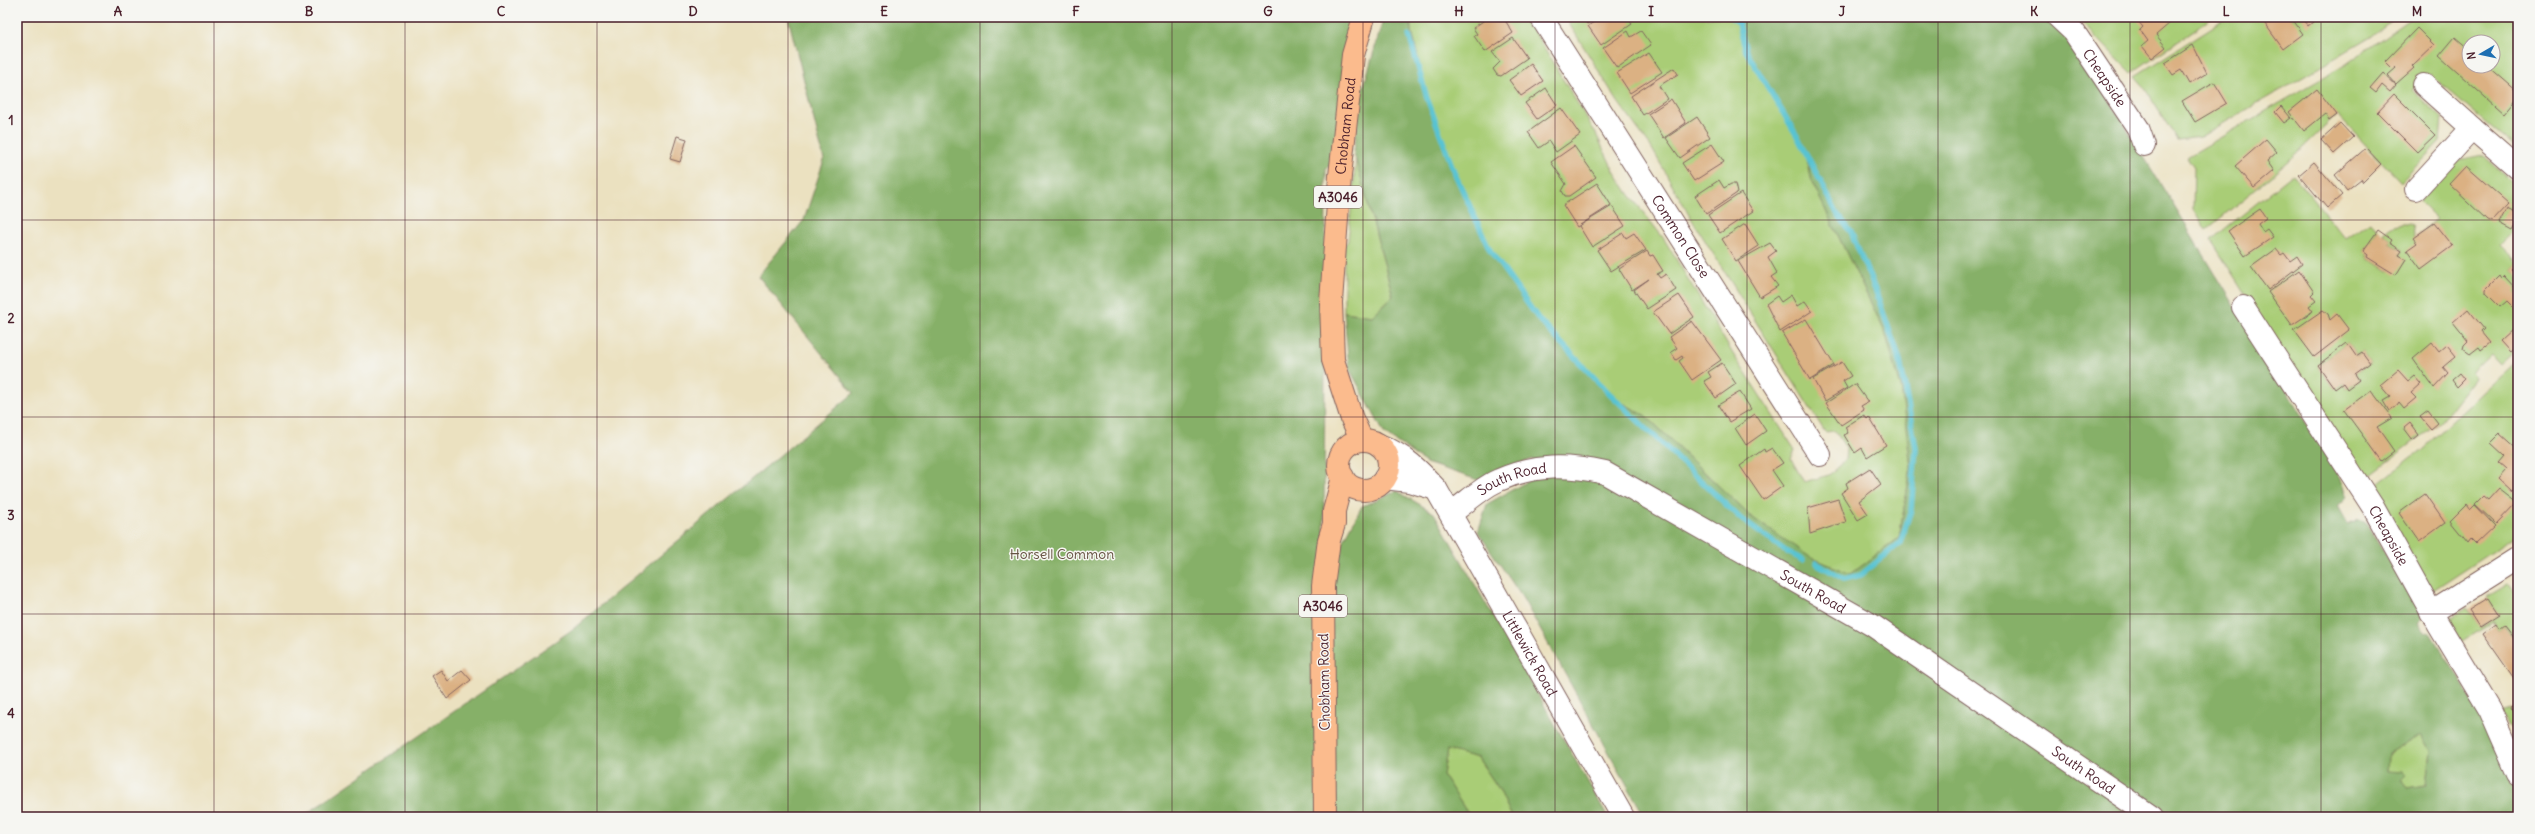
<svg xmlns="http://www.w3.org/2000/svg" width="2535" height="834" viewBox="0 0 2535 834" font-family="Delius,sans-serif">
<rect width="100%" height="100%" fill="#f6f6f2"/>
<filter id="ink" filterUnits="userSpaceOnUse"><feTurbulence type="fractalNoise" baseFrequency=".025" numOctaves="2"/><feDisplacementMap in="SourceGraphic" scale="8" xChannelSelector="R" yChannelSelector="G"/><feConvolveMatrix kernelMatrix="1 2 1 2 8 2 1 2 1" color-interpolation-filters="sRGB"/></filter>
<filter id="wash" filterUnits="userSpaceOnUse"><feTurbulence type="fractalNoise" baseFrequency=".012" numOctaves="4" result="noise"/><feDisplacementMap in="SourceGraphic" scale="16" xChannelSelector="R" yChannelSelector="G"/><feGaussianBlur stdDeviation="0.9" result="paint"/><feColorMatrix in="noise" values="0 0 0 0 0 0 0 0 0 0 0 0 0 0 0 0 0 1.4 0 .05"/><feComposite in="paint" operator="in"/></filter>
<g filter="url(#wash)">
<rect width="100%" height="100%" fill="#ebe1c0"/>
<!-- green -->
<g fill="#a9cd76" stroke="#7a7650" fill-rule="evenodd">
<path d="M1409 17H1525L1595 132 1614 171 1630 195 1664 239 1733 354 1795 450 1791 459 1804 482 1829 475 1845 460 1846 448 1835 431 1825 432 1694 223 1651 147 1618 102 1565 17H1731L1739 24 1746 51 1805 150 1812 182 1885 332 1901 387 1911 467 1899 538 1851 574 1804 555 1750 516 1646 416 1617 400 1539 319 1491 252 1456 176 1426 95Z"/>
<path d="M2077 17H2213L2131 73Z"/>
<path d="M2228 17H2395L2371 37 2200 137 2177 140 2142 84 2135 76Z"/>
<path d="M2412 17H2518V150L2430 74 2413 90 2442 118 2440 141 2401 182 2337 115 2289 161 2206 230 2193 209 2194 167 2187 157 2345 65ZM2469 42H2493V66H2469Z"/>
<path d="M2483 155 2518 187V227L2500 245 2518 263 2511 270 2518 277V348L2501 364 2491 353 2471 372 2475 377 2440 422 2363 480 2211 240 2293 174 2345 238 2370 221 2378 230 2363 251 2368 255 2367 257 2388 271 2406 260 2399 255 2402 250 2390 243 2392 240 2384 234C2389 225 2403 222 2412 225L2415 237 2437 219 2420 202 2458 160ZM2347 343 2356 356 2362 352 2370 363 2355 374 2359 380 2347 389 2343 383 2335 389 2318 365Z"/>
<path d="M1356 160 1393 296 1372 316 1344 312V246L1348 241Z"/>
<path d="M2518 360V535L2430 593 2370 490 2421 450Z"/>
<path d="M2508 584 2518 599V635L2514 638 2505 625 2498 630 2493 622 2461 642 2449 620 2467 609 2481 627 2499 615 2487 597Z"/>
<path d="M2511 709 2518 724V742L2501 712Z"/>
<path d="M2421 734 2431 751 2427 785 2408 788 2401 780 2387 771 2388 754Z"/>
<path d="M1447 749 1478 758 1499 789 1512 817H1470L1443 775Z"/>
</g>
<!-- forest -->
<g fill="#86b067" stroke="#686849" fill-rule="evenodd">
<path d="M788 17H1353L1333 164 1326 168 1324 529 1334 559 1362 506 1397 491 1434 513 1608 817H1512L1499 789 1478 758 1447 750 1443 775 1470 817H302L573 629 854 393 758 276 804 220 824 160Z"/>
<path d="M1384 17H1409L1426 95 1456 176 1491 252 1539 319 1617 400 1646 416 1750 516 1810 557 1851 574 1899 538 1911 467 1901 387 1885 332 1812 182 1805 150 1746 51 1739 24 1731 17H2050L2069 34 2344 485 2347 497 2338 506 2348 524 2359 519 2367 525 2423 617 2418 623 2426 633 2430 631 2501 747 2518 787V817H1645L1522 597 1478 532 1487 504 1535 477 1533 459 1478 480 1426 463 1384 433 1349 368 1344 312 1372 316 1393 296 1354 153 1360 99ZM2421 734 2431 751 2427 785 2408 788 2401 780 2405 776 2401 772 2387 771 2388 754Z"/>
</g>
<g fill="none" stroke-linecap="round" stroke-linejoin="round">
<!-- stream -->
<g stroke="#58c3d2" stroke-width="5.5">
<path d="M1731 17 1739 24 1746 51 1797 136 1838 215 1851 232 1876 292 1900 361 1916 448 1911 510 1900 543 1861 575 1844 579 1816 563"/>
<path d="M1409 35 1427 98 1455 174 1491 252 1540 321 1608 392 1741 519 1787 552 1803 560"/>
</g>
</g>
<g id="blocks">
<!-- building -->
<g fill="#dbb183">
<path d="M1473 17H1484L1477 22Z"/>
<path d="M1489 17H1503L1513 33 1485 52 1474 36 1477 34 1473 28Z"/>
<path d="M1582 17H1597L1587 24Z"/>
<path d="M1601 17H1627L1632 24 1601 45 1588 26Z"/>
<path d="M2140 17H2177L2156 35 2166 47 2152 58 2142 46 2148 41 2140 30 2143 27 2137 20Z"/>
<path d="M2260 17H2291L2303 34 2283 49Z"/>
<path d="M2304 17H2319L2308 26 2302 19Z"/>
<path d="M2417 28 2434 45 2412 66 2414 68 2396 84 2388 75 2396 68 2394 66 2392 68 2385 61Z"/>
<path d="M1628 31 1631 37 1641 31 1651 45 1617 68 1603 48Z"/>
<path d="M2455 37 2469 49V66H2488L2518 92V97L2504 114 2439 56Z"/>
<path d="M1513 38 1527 58 1501 76 1497 75 1493 69 1500 62 1492 52Z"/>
<path d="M2193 45 2207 73 2189 84 2181 70 2173 75 2165 63Z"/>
<path d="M1649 53 1662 72 1630 93 1617 73Z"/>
<path d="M1531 64 1543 81 1521 96 1509 80Z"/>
<path d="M1674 68 1678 74 1659 86 1667 99 1643 115 1631 96Z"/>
<path d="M2383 73 2396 85 2390 92 2382 85 2376 93 2370 88Z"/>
<path d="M2214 82 2227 103 2195 122 2182 101Z"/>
<path d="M1546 88 1557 105 1537 119 1525 103Z"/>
<path d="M2317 89 2337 115 2329 121 2325 114 2304 131 2289 112Z"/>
<path d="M2394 94 2435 135 2417 152 2377 112Z"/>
<path d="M1671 99 1686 123 1664 138 1648 114Z"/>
<path d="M2281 106 2291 118 2284 123 2275 112Z"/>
<path d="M1561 108 1580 135 1556 152 1549 141 1539 148 1528 132Z"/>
<path d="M1697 117 1710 137 1680 158 1666 138Z"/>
<path d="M2340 123 2353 137 2334 154 2321 140Z"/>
<path d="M677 136 687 139 680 162 670 159Z"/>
<path d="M2266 139 2277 152 2267 161 2274 171 2254 188 2235 166Z"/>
<path d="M1712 144 1724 162 1694 181 1682 163Z"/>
<path d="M1574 146 1596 177 1569 196H1565L1562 191 1566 184 1551 162Z"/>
<path d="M2366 148 2381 164 2363 182 2361 179 2347 190 2335 175Z"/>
<path d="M2314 162 2342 195 2327 208 2299 175Z"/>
<path d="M2466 166 2509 204 2492 222 2487 220 2449 184Z"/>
<path d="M1719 180 1724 188 1731 184H1735L1737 193 1706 214 1695 196Z"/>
<path d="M1597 183 1611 205 1577 227 1563 205Z"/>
<path d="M1741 193 1753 211 1720 233 1708 215Z"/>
<path d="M1612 206 1625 226 1592 247 1579 226Z"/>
<path d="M2508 208 2518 213V221L2513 230 2500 223Z"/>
<path d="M2260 209 2266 218 2258 224 2263 232 2267 229 2273 237 2245 256 2228 231Z"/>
<path d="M2434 223 2452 246 2421 269 2407 250 2417 243 2413 238Z"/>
<path d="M1745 224 1759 246 1736 261 1722 239Z"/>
<path d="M2378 230 2392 240 2390 243 2402 251 2399 255 2406 259 2396 275 2367 257 2368 255 2363 251Z"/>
<path d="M1623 233 1626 238 1634 233 1646 250 1611 271 1597 250Z"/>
<path d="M1770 243 1776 251 1768 257 1777 273 1771 277 1778 286 1760 297 1738 261Z"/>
<path d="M2276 249 2281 255 2284 253 2290 261 2297 256 2302 264 2268 290 2251 267Z"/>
<path d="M1647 251 1650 256 1653 255 1663 271 1657 274 1660 278 1666 274 1676 290 1647 309 1634 290 1649 279 1632 290 1619 269Z"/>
<path d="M2518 263V277L2511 270Z"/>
<path d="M2299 270 2314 292 2311 295 2316 301 2309 306 2313 311 2292 325 2268 292Z"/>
<path d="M2499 276 2501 279 2504 276 2517 290 2515 292 2518 295V312L2507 301 2500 307 2486 293V289Z"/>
<path d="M1679 295 1694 317 1669 334 1653 312Z"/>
<path d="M1791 295 1797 306 1805 301 1812 311 1780 332 1766 304 1777 296 1781 302Z"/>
<path d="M2468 309 2484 329 2481 332 2490 343 2481 350 2479 347 2470 354 2463 349 2464 345 2468 341 2453 322Z"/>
<path d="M2323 310 2328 314 2330 320 2337 314 2349 330 2314 357 2294 330Z"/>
<path d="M1806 319 1834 365 1810 380 1782 333Z"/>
<path d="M1692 321 1721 360 1692 380 1679 361 1683 358 1682 356 1676 360 1671 352 1677 348 1669 337Z"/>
<path d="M2512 330 2518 336V345L2510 352 2500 341Z"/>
<path d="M2347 343 2356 356 2362 352 2370 363 2355 374 2359 380 2347 389 2343 383 2335 389 2318 365Z"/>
<path d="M2432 343 2439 352 2447 345 2456 356 2443 367 2448 373 2434 388 2413 359Z"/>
<path d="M1842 362 1851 376 1843 381 1847 388 1825 401 1813 379Z"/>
<path d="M1722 363 1736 384 1716 398 1704 381 1711 377 1708 372Z"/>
<path d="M2398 370 2408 381 2414 376 2421 384 2411 393 2416 398 2404 408 2399 402 2397 405 2389 411 2383 401 2390 397 2380 385Z"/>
<path d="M2460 373 2465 379 2457 387 2452 380Z"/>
<path d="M1855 384 1868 402 1861 406 1864 410 1841 425 1826 403Z"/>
<path d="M2371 390 2392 418 2377 427 2394 451 2381 461 2344 410Z"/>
<path d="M1740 392 1751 409 1729 422 1718 405Z"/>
<path d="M2428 410 2438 423 2431 429 2420 416Z"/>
<path d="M1755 414 1766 431 1746 445 1735 428Z"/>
<path d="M1864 415 1867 419 1869 417 1886 445 1867 457 1862 448 1855 453 1844 435 1848 433 1845 427Z"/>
<path d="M2410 423 2419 435 2413 440 2404 428Z"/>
<path d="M2500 434 2518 450 2514 457 2518 461V487L2513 492 2499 479 2507 470 2499 463 2505 456 2491 443Z"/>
<path d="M1772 448 1783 463 1772 470 1783 486 1763 500 1740 466 1764 449 1765 452Z"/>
<path d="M1870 468 1881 484 1859 501 1868 514 1858 520 1841 493 1848 488 1846 483Z"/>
<path d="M2499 488 2517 502 2496 524 2475 504 2483 496 2488 500Z"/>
<path d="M2425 494 2445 523 2419 542 2399 513Z"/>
<path d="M1838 499 1846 522 1810 534 1808 508Z"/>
<path d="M2466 505 2470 510 2475 505 2495 526 2476 544 2471 539 2468 543 2450 521Z"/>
<path d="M2488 598 2499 615 2480 627 2469 610Z"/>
<path d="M2495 625 2498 630 2504 625 2514 638 2518 635V684L2483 634Z"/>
<path d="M441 670 448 681 462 670 471 680 447 699 432 676Z"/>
<path d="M2518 706V725L2511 709Z"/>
</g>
</g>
</g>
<g filter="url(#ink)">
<use href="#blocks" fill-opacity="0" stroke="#82635f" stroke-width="1"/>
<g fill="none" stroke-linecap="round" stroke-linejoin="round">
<defs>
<g id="minor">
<path id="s1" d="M1541 17 1820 455"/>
<path id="s2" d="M2058 17 2074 32 2138 128 2144 145"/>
<path d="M2424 85 2472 128"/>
<path d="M2416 189 2472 128 2518 168"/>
<path id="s3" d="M2243 307 2373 507 2438 624 2490 710 2518 774"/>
<path id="s4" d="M1451 513C1466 503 1482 487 1499 480 1535 464 1568 465 1605 473L1872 625 2152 817"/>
<path d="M2431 613 2518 558"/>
</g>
<g id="tertiary">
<path id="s5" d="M1379 445C1403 454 1420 471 1436 489L1623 817"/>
<path d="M1385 478 1409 481 1436 489"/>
</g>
<g id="primary">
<path id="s6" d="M1362 440 1352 419 1333 360 1331 302 1340 176 1353 55 1364 17"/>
<circle cx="1364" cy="465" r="25"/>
<path d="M1325 817 1323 586 1329 540 1334 524V511L1343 477"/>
</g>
</defs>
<!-- minor casing -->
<use href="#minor" stroke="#82635f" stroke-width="24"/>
<!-- tertiary casing -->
<use href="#tertiary" stroke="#82635f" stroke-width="24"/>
<!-- primary casing -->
<use href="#primary" stroke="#82635f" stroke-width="24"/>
<!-- minor -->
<use href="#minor" stroke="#fff" stroke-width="22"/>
<!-- tertiary -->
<use href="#tertiary" stroke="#fff" stroke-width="22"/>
<!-- primary -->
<use href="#primary" stroke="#fbbb8d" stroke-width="22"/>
</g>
</g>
<!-- grid -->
<path fill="none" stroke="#4a1f2b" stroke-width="1" stroke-opacity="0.55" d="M214 17V817M405 17V817M597 17V817M788 17V817M980 17V817M1172 17V817M1363 17V817M1555 17V817M1747 17V817M1938 17V817M2130 17V817M2321 17V817M17 220H2518M17 417H2518M17 614H2518"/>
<g text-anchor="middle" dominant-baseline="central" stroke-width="3" stroke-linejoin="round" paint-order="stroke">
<!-- shield labels -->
<g fill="#f6f6f2" stroke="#7e6067" stroke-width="1">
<rect x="1314" y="186" width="48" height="22" rx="3"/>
<rect x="1299" y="595" width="48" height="22" rx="3"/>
</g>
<g font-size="13" font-weight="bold" fill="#4a1f2b">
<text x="1338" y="197">A3046</text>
<text x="1323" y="606">A3046</text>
</g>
<!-- street labels -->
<g font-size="14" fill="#4a1f2b" stroke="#f6f6f2">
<text stroke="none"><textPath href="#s2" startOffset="77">Cheapside</textPath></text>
<text stroke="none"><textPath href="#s6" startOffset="320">Chobham Road</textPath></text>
<text stroke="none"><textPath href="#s1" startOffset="260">Common Close</textPath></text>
<text stroke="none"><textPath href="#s4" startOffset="71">South Road</textPath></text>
<text stroke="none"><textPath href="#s3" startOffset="271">Cheapside</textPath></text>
<text stroke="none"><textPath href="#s4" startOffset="406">South Road</textPath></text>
<text stroke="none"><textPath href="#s5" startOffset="262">Littlewick Road</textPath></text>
<text transform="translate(1324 682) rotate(-91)">Chobham Road</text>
<text stroke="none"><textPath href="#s4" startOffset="730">South Road</textPath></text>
</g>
<!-- park labels -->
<g font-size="14" fill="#665342" stroke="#f6f6f2">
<text x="1062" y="554">Horsell Common</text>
</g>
</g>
<!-- margin -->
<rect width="2535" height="834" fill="none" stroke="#f6f6f2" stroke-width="44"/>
<!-- north arrow -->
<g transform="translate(2481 54) rotate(261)"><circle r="19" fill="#f6f6f2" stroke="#b1a0a2"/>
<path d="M0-3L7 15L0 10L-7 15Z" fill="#1f6fb2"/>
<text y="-6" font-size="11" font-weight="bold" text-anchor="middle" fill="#4a1f2b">N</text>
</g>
<rect x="22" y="22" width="2491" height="790" fill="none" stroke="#4a1f2b" stroke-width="1.5"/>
<g font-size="13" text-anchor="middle" font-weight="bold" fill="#4a1f2b">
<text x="118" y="16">A</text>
<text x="309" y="16">B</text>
<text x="501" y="16">C</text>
<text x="693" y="16">D</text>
<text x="884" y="16">E</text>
<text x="1076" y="16">F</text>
<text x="1268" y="16">G</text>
<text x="1459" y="16">H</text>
<text x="1651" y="16">I</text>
<text x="1842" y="16">J</text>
<text x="2034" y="16">K</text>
<text x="2226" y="16">L</text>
<text x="2417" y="16">M</text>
<text x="11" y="125">1</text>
<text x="11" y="323">2</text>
<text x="11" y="520">3</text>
<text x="11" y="718">4</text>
</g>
</svg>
